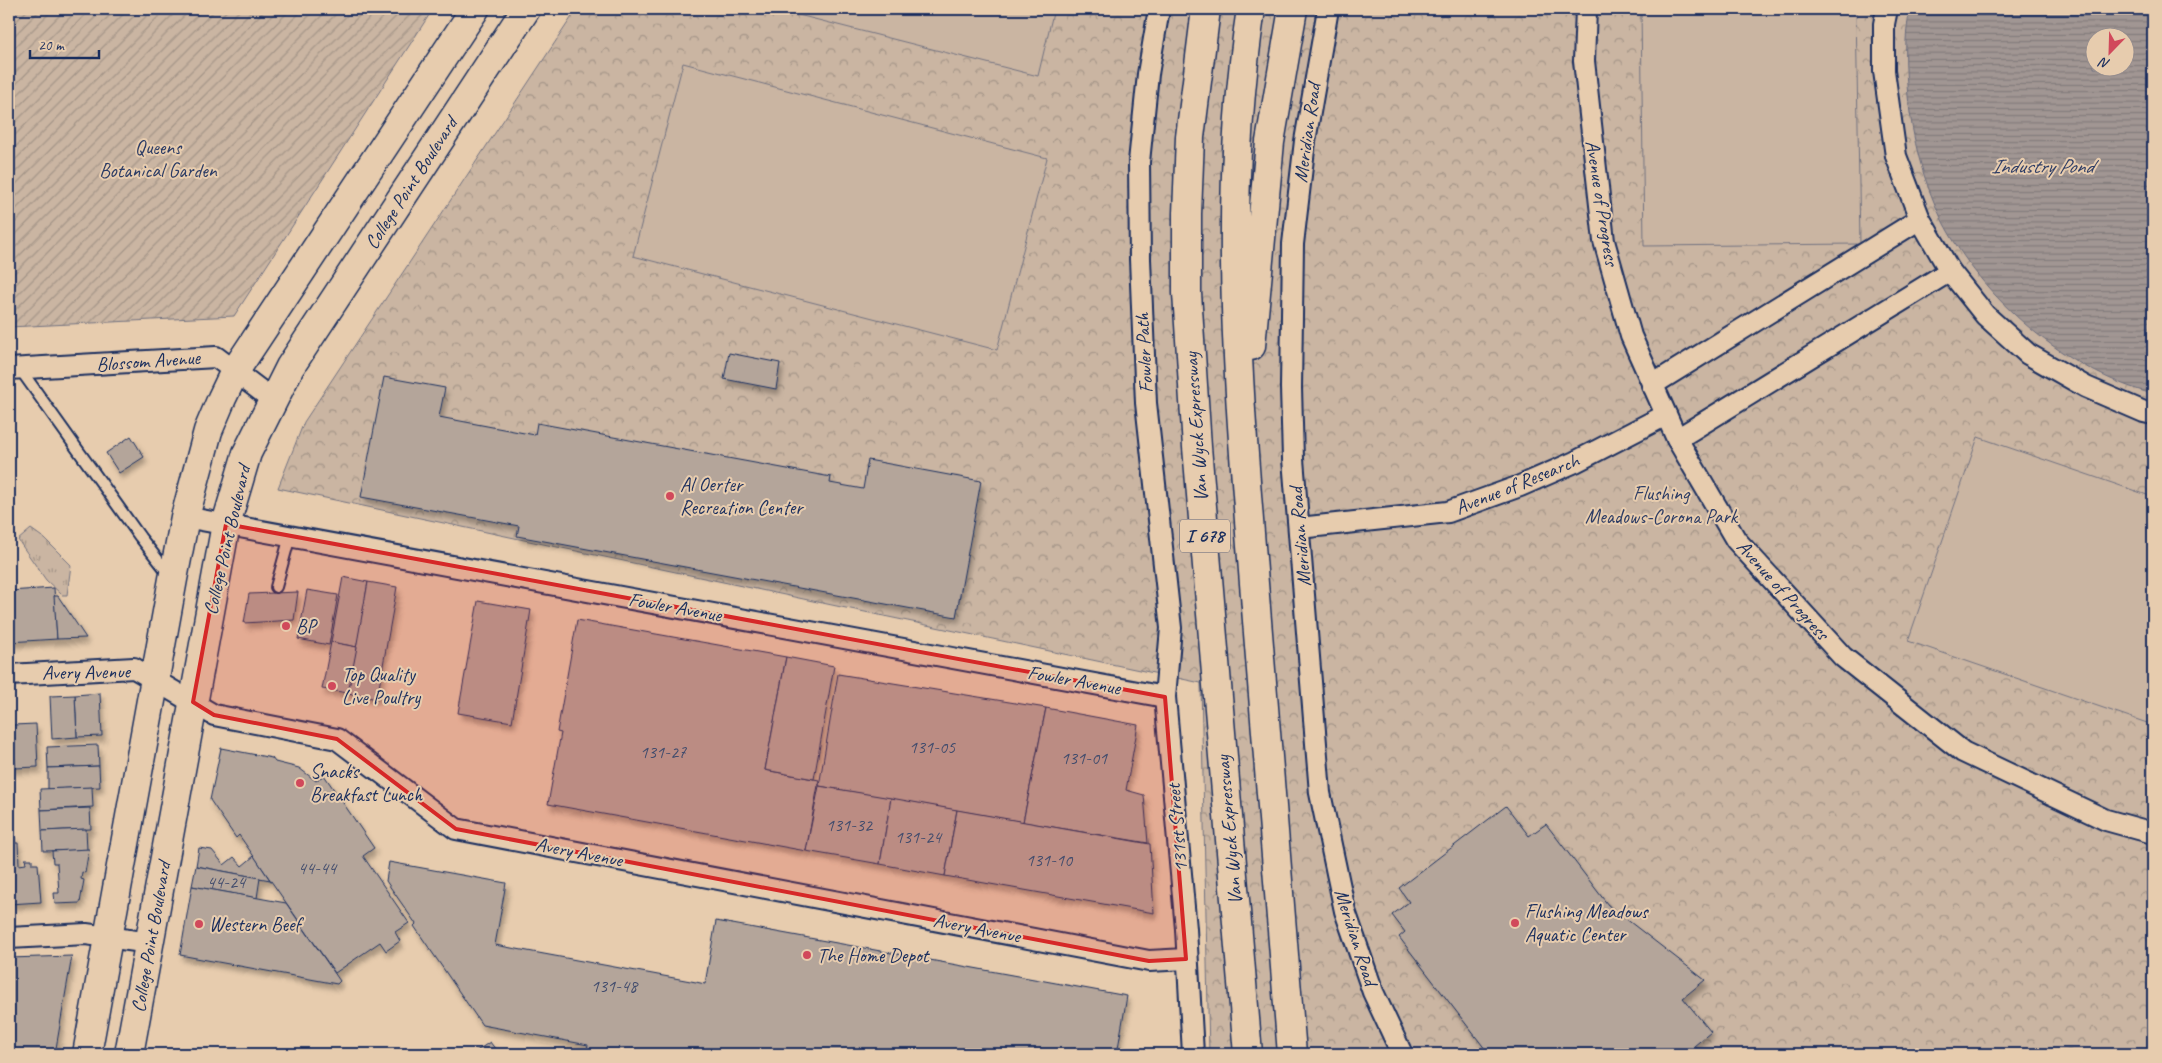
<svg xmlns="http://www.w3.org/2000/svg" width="2162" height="1063" viewBox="0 0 2162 1063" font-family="Caveat,sans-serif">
<defs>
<pattern id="grass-tufts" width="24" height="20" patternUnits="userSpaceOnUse" patternTransform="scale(1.25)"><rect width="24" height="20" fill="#cab5a2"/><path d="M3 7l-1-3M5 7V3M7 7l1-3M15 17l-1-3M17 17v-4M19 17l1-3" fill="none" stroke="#a39487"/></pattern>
<pattern id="park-crowns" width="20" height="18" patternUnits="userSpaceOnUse" patternTransform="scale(1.25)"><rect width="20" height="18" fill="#cab5a2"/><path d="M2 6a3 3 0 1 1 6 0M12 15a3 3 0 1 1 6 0" fill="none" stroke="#a39487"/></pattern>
<pattern id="garden-furrows" width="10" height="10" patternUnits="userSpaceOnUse" patternTransform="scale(1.25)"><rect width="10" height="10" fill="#cab5a2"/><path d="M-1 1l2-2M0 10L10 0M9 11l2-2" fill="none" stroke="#a39487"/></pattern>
<pattern id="water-rules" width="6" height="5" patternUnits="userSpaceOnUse" patternTransform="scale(1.25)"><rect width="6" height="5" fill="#a19693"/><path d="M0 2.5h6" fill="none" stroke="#827b7b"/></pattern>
<filter id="shadow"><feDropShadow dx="3" dy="5.5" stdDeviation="2.5" flood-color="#0004"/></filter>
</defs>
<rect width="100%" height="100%" fill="#e7ccae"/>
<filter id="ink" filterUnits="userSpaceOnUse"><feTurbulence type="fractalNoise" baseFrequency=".02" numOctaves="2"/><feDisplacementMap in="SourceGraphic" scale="10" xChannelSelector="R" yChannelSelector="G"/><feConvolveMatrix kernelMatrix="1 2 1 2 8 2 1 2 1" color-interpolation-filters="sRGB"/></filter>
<g filter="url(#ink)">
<!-- grass -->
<path fill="url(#grass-tufts)" stroke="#727280" d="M31 529 45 539 71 565 67 595H62L46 580 18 540Z"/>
<!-- park -->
<path fill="url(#park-crowns)" stroke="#727280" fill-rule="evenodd" d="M577 9H2153V1054H1209L1201 683 278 488 304 422ZM2094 38H2124V68H2094Z"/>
<!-- garden -->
<path fill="url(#garden-furrows)" stroke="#727280" d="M9 9H433L234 316 9 327Z"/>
<!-- pitch -->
<g fill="#cab5a2" stroke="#727280">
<path d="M775 9H1054L1038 76Z"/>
<path d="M1641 9H1856L1860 244 1644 246Z"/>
<path d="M683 63 1047 158 997 350 633 256Z"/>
<path d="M1978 437 2153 497V725L1908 641Z"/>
</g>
<!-- water -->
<path fill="url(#water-rules)" stroke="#6b6d7e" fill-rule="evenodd" d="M1910 9H2153V394C2066 371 1983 300 1942 220 1923 181 1912 138 1908 96 1905 67 1904 37 1910 9ZM2094 38H2124V68H2094Z"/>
<!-- building -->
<g fill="#b4a59a" stroke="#1b2f5e" filter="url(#shadow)">
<path d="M729 353 780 363 776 389 724 379Z"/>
<path d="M384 377 445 388 439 417 535 435 537 423 831 477 830 483 863 489 868 460 981 481 956 617 517 536 519 526 361 497Z"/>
<path d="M131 436 144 457 119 473 106 453Z"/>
<path d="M343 577 368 582 357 647 331 642Z"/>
<path d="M368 582 397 587 377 699 348 693Z"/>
<path d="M54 588 57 639 9 642V591Z"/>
<path d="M307 590 338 595 329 645 298 639Z"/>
<path d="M298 592 294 620 244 623 249 594Z"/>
<path d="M54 596H58L86 638 57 639Z"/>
<path d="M478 601 531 610 512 722 458 713Z"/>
<path d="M577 620 786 657 765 770 819 780 806 851 548 804 561 733 557 732Z"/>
<path d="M331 642 357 647 348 693 322 689Z"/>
<path d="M786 657 834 666 814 779 765 770Z"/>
<path d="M838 674 1046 708 1023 822 819 786Z"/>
<path d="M100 693 102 736 77 737 75 695Z"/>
<path d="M75 695 77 737 52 739 50 696Z"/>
<path d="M1046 708 1138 725 1126 790 1144 795 1148 843 1023 822Z"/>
<path d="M36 724 38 767 15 768 13 725Z"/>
<path d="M9 725H13L15 768H9Z"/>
<path d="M98 745 99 766 48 768 47 747Z"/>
<path d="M221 748 272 758 275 762 299 768 316 781 324 775 374 848 363 856 409 923 395 932 400 941 386 951 380 942 335 973 239 835 236 838 210 800Z"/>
<path d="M99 766 100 787 48 789V768Z"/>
<path d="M819 786 891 798 880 864 806 851Z"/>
<path d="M92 787 93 807 41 810 40 789Z"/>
<path d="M891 798 957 810 945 876 880 864Z"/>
<path d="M1506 806 1529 836 1546 824 1608 905 1705 980 1683 998 1711 1032 1694 1046 1700 1054H1489L1399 937 1405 932 1392 915 1409 902 1399 888Z"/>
<path d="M90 808 91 829 42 831 41 810Z"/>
<path d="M957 810 1150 844 1154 913 945 876Z"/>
<path d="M86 829 87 850 43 851 42 831Z"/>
<path d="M9 837H15V843H18L19 865 26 864 25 859H32V864H38L41 902 9 904Z"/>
<path d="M199 848 212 850 224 865 234 857 242 866 254 856 270 880 196 866Z"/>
<path d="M89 849 85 873 82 872 81 879 84 880 80 903 55 904 54 893H59L57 863H53L52 851Z"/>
<path d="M389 862 506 883 495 945 696 982 705 984 716 921 1127 996 1117 1054H586L588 1045 482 1025 414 926 416 924 386 881Z"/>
<path d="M196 866 260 878 257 898 192 886Z"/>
<path d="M192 886 286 903 340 981 337 984 180 955Z"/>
<path d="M72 956 55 1054H9V958Z"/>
<path d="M490 1042 499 1054H472Z"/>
</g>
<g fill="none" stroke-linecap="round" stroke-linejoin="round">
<defs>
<g id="lane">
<path d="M20 369 140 537 169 574"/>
<path d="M276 587 290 536"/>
</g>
<g id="street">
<path d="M1159 9 1148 74 1139 162 1140 259 1146 403 1171 628 1165 697 1186 929 1193 1054"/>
<path d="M1328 9 1305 141 1293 244 1291 388 1293 459 1320 793 1345 911 1373 992 1402 1054"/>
<path d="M1586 9 1584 61 1604 241 1631 336 1677 439 1736 540 1843 657 1963 752 2106 820 2153 833"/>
<path d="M1887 9 1884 24V71L1896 156 1920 219 1950 271 1985 315 2028 354 2086 387 2144 412 2153 414"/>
<path d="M9 369 216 357 273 400"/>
<path d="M1652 385 1920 219"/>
<path d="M1677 439 1950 271"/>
<path d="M185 517 1165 697"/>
<path d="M1299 528 1448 512 1520 486 1575 462 1666 415"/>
<path d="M9 675 134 668 214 715 337 739 456 829 1149 961 1186 959"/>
<path d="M9 938 86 934 150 943"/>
</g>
<g id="secondary">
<path d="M87 1054 173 579 185 517 208 431 222 398 235 371 475 9"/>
<path d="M129 1054 226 524 247 453 290 367 526 9"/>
</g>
<g id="highway">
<path d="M1206 9 1190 137 1187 214V293L1197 447 1248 1054"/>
<path d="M1251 9C1222 197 1238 382 1253 571 1266 732 1279 893 1292 1054"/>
<path d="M1251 346 1270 142 1293 9"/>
</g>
</defs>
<!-- lane casing -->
<use href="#lane" stroke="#1b2f5e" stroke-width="14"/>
<!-- street casing -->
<use href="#street" stroke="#1b2f5e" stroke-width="24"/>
<!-- secondary casing -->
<use href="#secondary" stroke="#1b2f5e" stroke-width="31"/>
<!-- highway casing -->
<use href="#highway" stroke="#1b2f5e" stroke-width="31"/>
<!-- lane -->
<use href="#lane" stroke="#e7ccae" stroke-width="10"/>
<!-- street -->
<use href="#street" stroke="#e7ccae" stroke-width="20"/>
<!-- secondary -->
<use href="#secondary" stroke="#e7ccae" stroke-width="28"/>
<!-- highway -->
<use href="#highway" stroke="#e7ccae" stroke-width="28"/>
</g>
</g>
<!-- marked area -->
<path fill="#d62828" fill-opacity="0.2" stroke="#d62828" stroke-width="4" stroke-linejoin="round" d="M226 524 1165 697 1186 959 1149 961 456 829 337 739 214 715 193 702Z"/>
<!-- markers -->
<g fill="#d1495b" stroke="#e7ccae" stroke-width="2">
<circle cx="670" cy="496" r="5"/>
<circle cx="286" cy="626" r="5"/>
<circle cx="332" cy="686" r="5"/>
<circle cx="300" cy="783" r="5"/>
<circle cx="1515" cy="923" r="5"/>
<circle cx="199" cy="924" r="5"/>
<circle cx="807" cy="955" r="5"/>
</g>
<g text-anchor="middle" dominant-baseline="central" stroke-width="4" stroke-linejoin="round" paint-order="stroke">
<!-- number labels -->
<g font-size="18" fill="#414c6d">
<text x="932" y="747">131-05</text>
<text x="663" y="752">131-27</text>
<text x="1084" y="758">131-01</text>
<text x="849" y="825">131-32</text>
<text x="918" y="837">131-24</text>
<text x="1049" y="860">131-10</text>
<text x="317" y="868">44-44</text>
<text x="226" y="882">44-24</text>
<text x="614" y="986">131-48</text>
</g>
<!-- shield labels -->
<rect fill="#e7ccae" stroke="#585e76" stroke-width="1" x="1180" y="519.5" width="50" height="33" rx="4"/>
<g font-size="19" font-weight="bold" fill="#1b2f5e">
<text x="1205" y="536">I 678</text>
</g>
<!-- street labels -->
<g font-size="20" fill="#1b2f5e" stroke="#e7ccae">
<text transform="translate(1307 133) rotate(-82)">Meridian Road</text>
<text transform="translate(411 183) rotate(-57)">College Point Boulevard</text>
<text transform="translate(1602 203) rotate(81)">Avenue of Progress</text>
<text transform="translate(1144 353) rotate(-93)">Fowler Path</text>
<text transform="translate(148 361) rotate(-4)">Blossom Avenue</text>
<text transform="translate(1196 427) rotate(-94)">Van Wyck Expressway</text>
<text transform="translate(1517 484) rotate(-22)">Avenue of Research</text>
<text transform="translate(1300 537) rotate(-95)">Meridian Road</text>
<text transform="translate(227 540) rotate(-77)">College Point Boulevard</text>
<text transform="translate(1783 590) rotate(48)">Avenue of Progress</text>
<text transform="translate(675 607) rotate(10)">Fowler Avenue</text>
<text transform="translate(86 672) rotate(-1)">Avery Avenue</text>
<text transform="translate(1074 680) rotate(10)">Fowler Avenue</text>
<text transform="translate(1177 828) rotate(-95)">131st Street</text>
<text transform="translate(1229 830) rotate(-95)">Van Wyck Expressway</text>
<text transform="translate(579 852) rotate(11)">Avery Avenue</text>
<text transform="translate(977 928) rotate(11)">Avery Avenue</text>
<text transform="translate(151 937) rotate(-80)">College Point Boulevard</text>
<text transform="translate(1356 937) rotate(72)">Meridian Road</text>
</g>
<!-- park labels -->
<g font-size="20" fill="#2c3c65" stroke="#e7ccae">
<text x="158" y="147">Queens<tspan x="158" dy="23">Botanical Garden</tspan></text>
<text x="1661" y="493">Flushing<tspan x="1661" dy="23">Meadows-Corona Park</tspan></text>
</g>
<!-- poi labels -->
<g font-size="20" fill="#1b2f5e" stroke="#e7ccae" text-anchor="start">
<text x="680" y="484">Al Oerter<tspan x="680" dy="23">Recreation Center</tspan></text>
<text x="296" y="626">BP</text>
<text x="342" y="674">Top Quality<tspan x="342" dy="23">Live Poultry</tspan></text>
<text x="310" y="771">Snacks<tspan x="310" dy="23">Breakfast Lunch</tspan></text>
<text x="1525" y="911">Flushing Meadows<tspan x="1525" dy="23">Aquatic Center</tspan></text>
<text x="209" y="924">Western Beef</text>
<text x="817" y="955">The Home Depot</text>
</g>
<!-- water labels -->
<g font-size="21" font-style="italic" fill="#2f3e66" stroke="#e7ccae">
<text x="2042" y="166">Industry Pond</text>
</g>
</g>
<!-- margin -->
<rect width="2162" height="1063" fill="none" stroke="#e7ccae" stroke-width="30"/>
<rect x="15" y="15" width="2132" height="1033" fill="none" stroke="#1b2f5e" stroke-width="2" filter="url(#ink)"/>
<!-- north arrow -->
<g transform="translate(2110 52) rotate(203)"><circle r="24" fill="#e7ccae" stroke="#958d8e"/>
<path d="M0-4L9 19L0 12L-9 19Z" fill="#d1495b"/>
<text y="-8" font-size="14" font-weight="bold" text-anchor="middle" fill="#1b2f5e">N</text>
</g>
<!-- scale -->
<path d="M30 50v8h69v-8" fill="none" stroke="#1b2f5e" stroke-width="2.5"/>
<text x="38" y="50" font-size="15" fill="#1b2f5e" stroke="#e7ccae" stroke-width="4" paint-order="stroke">20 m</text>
</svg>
